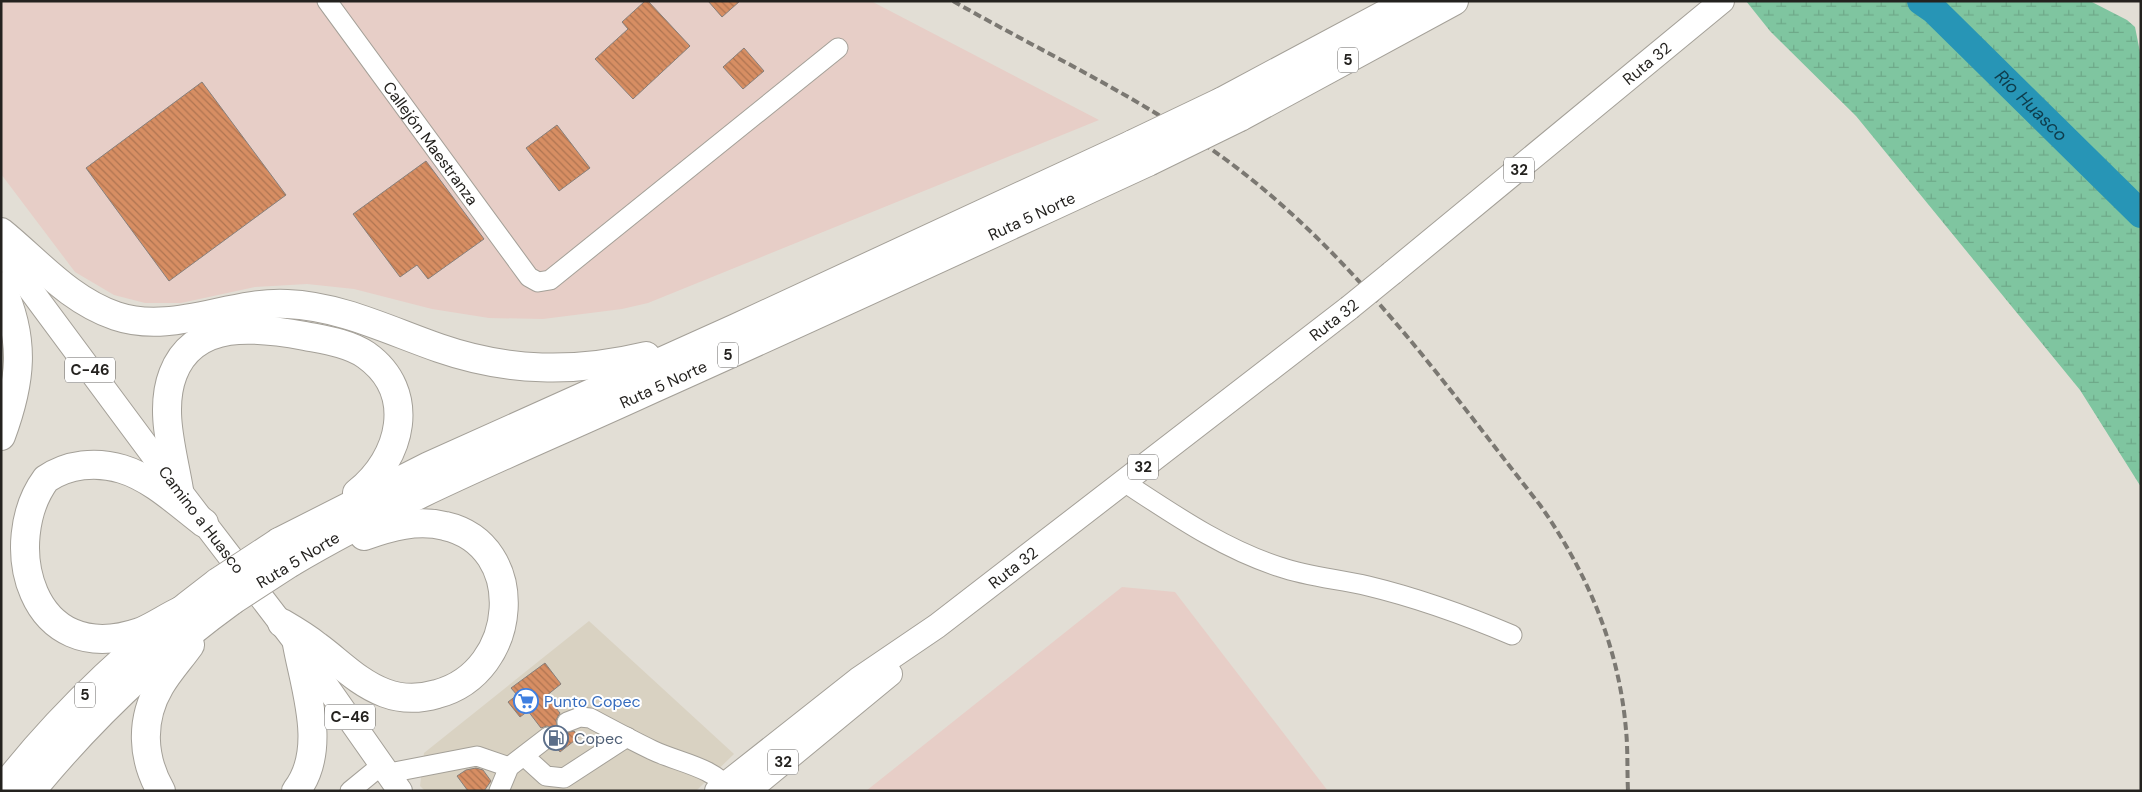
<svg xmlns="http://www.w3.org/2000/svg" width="2142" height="792" viewBox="0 0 2142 792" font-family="'DM Sans',sans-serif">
<defs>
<pattern id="wetland-marsh" width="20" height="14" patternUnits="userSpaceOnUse" patternTransform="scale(1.25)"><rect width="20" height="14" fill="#7fc5a0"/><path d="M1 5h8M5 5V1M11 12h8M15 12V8" fill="none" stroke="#6ea989"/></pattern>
<pattern id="building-back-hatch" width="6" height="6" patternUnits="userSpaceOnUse" patternTransform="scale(1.25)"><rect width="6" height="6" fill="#d78e63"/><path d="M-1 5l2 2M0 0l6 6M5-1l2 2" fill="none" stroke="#ae7451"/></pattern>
</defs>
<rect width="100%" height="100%" fill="#e2ded5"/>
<!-- built -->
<path fill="#d9d2c2" d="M589 621 734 754 696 791H425L420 786 424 753Z"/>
<!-- industrial -->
<g fill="#e7cec7">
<path d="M1 1H871L1099 120 648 303 622 309 543 319 489 318 432 309 354 289 307 284 255 287 181 303H145L114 295 75 272 1 174Z"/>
<path d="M1122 587 1175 592 1328 791H866Z"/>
</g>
<!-- wetland -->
<path fill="url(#wetland-marsh)" d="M1746 1H2090L2127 20 2135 27 2141 57V487L2080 390 1856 116 1770 31Z"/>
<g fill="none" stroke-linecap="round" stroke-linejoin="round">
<!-- river -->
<path stroke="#2795b6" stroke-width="28" id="s1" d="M1921 1 1934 10 2141 214"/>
</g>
<!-- building -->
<g fill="url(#building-back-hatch)" stroke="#877f7a">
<path d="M645 1H648L690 46 633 99 595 59 628 29 622 22Z"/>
<path d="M708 1H740L722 17Z"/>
<path d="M744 48 764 71 743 89 723 67Z"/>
<path d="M202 82 286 195 169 281 86 168Z"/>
<path d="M557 125 590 168 559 191 526 148Z"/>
<path d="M426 161 484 239 428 279 417 265 400 277 353 214Z"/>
<path d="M545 663 561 684 546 696 560 713 556 720 557 726 565 733 574 731 579 737 560 752 555 745 559 736 557 730 547 726 541 728 528 711 520 717 508 702 517 695 511 688Z"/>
<path d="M476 768 483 770 491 781 484 791H468L457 776 466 770Z"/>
</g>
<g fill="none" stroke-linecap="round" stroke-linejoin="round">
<defs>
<g id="minor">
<path id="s2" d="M327 1 529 277 538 282 550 280 838 48"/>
<path d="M1124 482C1173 514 1223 549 1280 567 1309 577 1339 579 1368 586 1418 598 1465 615 1512 635"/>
<path d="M567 722 580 717 590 718C611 729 631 740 652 750 679 763 712 766 731 791"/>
<path d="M524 756 546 776 564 778 627 737"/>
<path d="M389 773 477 756 509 767"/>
<path d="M350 791 383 764"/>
<path d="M499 791 509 767 548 737"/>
</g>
<g id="major">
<path id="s3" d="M1 250 179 490 297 644 400 791"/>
<path id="s4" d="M1392 273 1722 1"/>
<path id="s5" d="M717 791 859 679 937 626 1349 308"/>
<path d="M748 791 890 674"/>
</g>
<g id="highway">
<path d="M1221 102 1410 1"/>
<path d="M1240 117 1454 1"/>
<path d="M1 232C38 262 69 300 116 316 172 335 230 301 287 304 340 306 390 331 439 348 508 372 575 373 646 356"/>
<path d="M1 286C26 340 21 382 1 436"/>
<path d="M179 490C173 453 159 410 173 374 194 319 257 327 305 336 325 340 348 343 366 355 418 392 402 458 357 493"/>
<path d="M279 542 429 466 736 328 1133 144"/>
<path id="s6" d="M290 563C401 497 523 448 641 394 811 318 979 240 1148 162"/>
<path d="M180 611C167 617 153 627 140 632 29 670 0 541 46 479 68 464 96 461 122 469 152 478 179 504 204 523"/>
<path d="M282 623C294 630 306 637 317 646 339 662 358 683 385 693 401 699 420 699 437 694 520 672 529 545 445 526 417 519 390 527 364 536"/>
<path d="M1 791C63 710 137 643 218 582"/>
<path d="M31 791C91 718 157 655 233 600"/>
<path d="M161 791C142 758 140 720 160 686 168 672 180 659 190 645"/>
<path d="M296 791C328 750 305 689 297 644"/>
</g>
</defs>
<!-- minor casing -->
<use href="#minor" stroke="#a4a098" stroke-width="21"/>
<!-- major casing -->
<use href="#major" stroke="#a4a098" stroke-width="26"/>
<!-- highway casing -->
<use href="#highway" stroke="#a4a098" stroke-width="30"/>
<!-- minor -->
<use href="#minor" stroke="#fff" stroke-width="19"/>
<!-- major -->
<use href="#major" stroke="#fff" stroke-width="24"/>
<!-- highway -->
<use href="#highway" stroke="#fff" stroke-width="28"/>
<!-- rail -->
<path stroke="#7b7872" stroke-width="4" stroke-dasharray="8 4" stroke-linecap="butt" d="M953 1C1044 53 1140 97 1225 159 1353 253 1443 382 1540 505 1587 572 1619 647 1626 730 1628 750 1627 771 1628 791"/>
<defs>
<path id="major-bridge" d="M1349 308 1392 273"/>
<g id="highway-bridge">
<path d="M1133 144 1221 102"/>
<path d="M1148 162 1240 117"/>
<path d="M218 582 279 542"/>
<path d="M233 600 290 563"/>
</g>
</defs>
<!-- major-bridge casing -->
<use href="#major-bridge" stroke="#a4a098" stroke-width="26" stroke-linecap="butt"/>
<!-- highway-bridge casing -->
<use href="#highway-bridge" stroke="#a4a098" stroke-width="30" stroke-linecap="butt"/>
<!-- major-bridge -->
<use href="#major-bridge" stroke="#fff" stroke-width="24"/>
<!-- highway-bridge -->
<use href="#highway-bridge" stroke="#fff" stroke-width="28"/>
</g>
<!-- icons -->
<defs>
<symbol id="supermarket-ring" viewBox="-11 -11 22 22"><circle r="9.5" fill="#fff" stroke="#3f7fe0" stroke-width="1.5"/><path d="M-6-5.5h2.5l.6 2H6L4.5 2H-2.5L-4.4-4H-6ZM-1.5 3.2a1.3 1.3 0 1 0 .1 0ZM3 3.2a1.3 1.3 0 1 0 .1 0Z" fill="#3f7fe0"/></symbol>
<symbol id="fuel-ring" viewBox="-11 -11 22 22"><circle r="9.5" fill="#fff" stroke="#5c6f8a" stroke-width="1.5"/><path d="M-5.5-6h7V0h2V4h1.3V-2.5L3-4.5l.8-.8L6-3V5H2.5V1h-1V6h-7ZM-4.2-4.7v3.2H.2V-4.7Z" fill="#5c6f8a"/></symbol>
</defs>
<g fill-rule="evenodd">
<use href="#supermarket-ring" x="512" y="687" width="28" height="28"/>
<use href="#fuel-ring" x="542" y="724" width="28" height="28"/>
</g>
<g text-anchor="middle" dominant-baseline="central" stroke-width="4" stroke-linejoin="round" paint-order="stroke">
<!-- shield labels -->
<g fill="#fff" stroke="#666462" stroke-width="1">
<rect x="1338" y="47.5" width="20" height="25" rx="4"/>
<rect x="1504" y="157.5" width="30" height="25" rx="4"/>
<rect x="718" y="342.5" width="20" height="25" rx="4"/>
<rect x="65" y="357.5" width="50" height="25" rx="4"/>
<rect x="1128" y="454.5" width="30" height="25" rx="4"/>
<rect x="75" y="682.5" width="20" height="25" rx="4"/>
<rect x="325" y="704.5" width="50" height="25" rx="4"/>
<rect x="768" y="749.5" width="30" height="25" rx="4"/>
</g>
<g font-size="15" font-weight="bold" fill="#24221f">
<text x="1348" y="60">5</text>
<text x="1519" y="170">32</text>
<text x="728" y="355">5</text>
<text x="90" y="370">C-46</text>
<text x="1143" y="467">32</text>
<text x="85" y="695">5</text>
<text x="350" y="717">C-46</text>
<text x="783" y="762">32</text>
</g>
<!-- street labels -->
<g font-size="16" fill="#24221f" stroke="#fff">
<text stroke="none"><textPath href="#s4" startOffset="330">Ruta 32</textPath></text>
<text stroke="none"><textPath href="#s2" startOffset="176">Callejón Maestranza</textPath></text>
<text stroke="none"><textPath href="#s6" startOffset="819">Ruta 5 Norte</textPath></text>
<text transform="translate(1334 320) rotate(-38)">Ruta 32</text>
<text stroke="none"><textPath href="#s6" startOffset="414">Ruta 5 Norte</textPath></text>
<text stroke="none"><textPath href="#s3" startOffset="336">Camino a Huasco</textPath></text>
<text transform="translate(298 560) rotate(-31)">Ruta 5 Norte</text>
<text stroke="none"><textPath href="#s5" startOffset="371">Ruta 32</textPath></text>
</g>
<!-- shop labels -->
<g font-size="16" fill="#366cbe" stroke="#fff" text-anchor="start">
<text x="544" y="701">Punto Copec</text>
</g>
<!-- service labels -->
<g font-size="16" fill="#4e5e75" stroke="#fff" text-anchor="start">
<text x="574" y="738">Copec</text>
</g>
<!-- water labels -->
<g font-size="18" font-style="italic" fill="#0e3c4b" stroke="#fff">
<text stroke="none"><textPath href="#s1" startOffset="152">Río Huasco</textPath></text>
</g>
</g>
<!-- border -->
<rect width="2142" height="792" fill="none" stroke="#24221f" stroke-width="5"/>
</svg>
